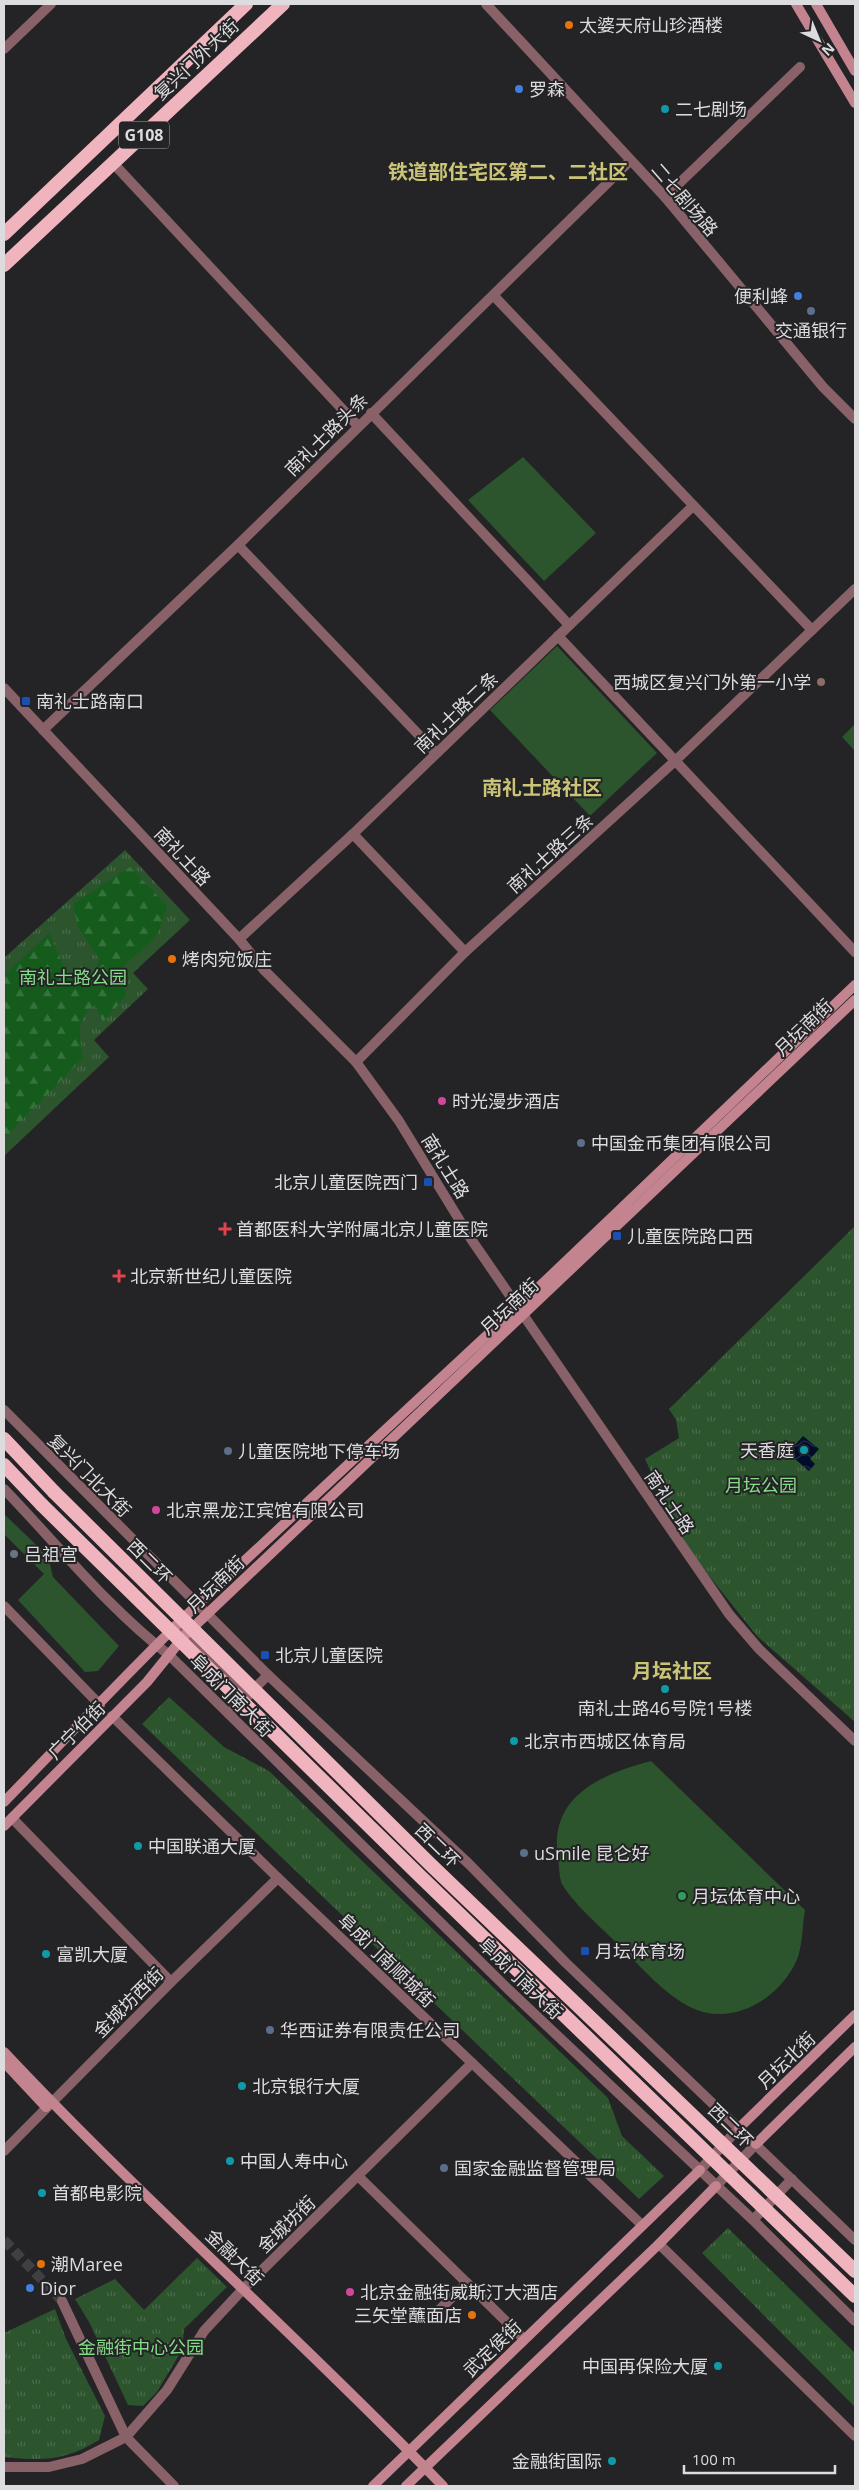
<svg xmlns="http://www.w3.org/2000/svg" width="859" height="2490" viewBox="0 0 859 2490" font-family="'Open Sans','Noto Sans SC',sans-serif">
<defs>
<pattern id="grass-tufts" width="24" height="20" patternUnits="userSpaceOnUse" patternTransform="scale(1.25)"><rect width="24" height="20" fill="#2c542d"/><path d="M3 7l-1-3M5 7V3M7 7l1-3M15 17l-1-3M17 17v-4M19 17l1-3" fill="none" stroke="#4a6c4b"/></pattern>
<pattern id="forest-firs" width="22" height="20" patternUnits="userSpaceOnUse" patternTransform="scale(1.25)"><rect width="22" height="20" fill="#145b1c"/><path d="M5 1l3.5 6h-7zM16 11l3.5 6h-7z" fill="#36723d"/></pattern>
<pattern id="water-waves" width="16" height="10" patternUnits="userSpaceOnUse" patternTransform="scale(1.25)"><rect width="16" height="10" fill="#000c2b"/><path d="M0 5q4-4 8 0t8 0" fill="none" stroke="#252f49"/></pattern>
</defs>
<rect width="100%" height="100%" fill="#242326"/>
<!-- grass -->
<g fill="url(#grass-tufts)">
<path d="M125 850 190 920 133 973 148 989 94 1040 109 1057 4 1156V958Z"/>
<path d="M855 1226V1722L757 1636 686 1547 645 1459 679 1438 676 1420 669 1409Z"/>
<path d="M169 1697 224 1747 269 1771 608 2098 622 2136 664 2176 639 2199 142 1724Z"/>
<path d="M728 2228 855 2353V2407L702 2253Z"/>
<path d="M197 2258 227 2287 184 2329 182 2350 157 2392 143 2406 128 2405 89 2322 75 2299 115 2279 144 2310Z"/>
<path d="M55 2309 66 2339 105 2416 99 2440C65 2461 42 2461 4 2457V2333Z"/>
</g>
<!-- forest -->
<path fill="url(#forest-firs)" d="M130 867 168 907C162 915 163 922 159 930 151 948 128 956 118 974L127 995 103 1022 95 1005C74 1019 80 1037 83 1058L4 1138V976L49 933 68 975 94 977 99 959 78 927 73 904Z"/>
<!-- garden -->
<g fill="#2c542d">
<path d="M523 457 596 533 544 581 468 500Z"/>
<path d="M557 646 657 753 590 816 490 710Z"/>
<path d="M855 724V751L842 737Z"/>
<path d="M4 1514 48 1556 53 1577 119 1646 98 1671 85 1672 18 1600 44 1574 4 1534Z"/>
<path d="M651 1761 805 1910C802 1927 803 1951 794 1966 774 2002 730 2027 690 2007 663 1993 642 1968 621 1947 604 1930 574 1905 562 1884 559 1877 559 1865 558 1858 548 1796 602 1774 651 1761Z"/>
</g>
<!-- water -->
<path fill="url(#water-waves)" d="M803 1436 819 1449 810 1459 815 1464 809 1471 788 1453Z"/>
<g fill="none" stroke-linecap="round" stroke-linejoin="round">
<!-- tertiary-tunnel -->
<path stroke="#403f41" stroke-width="10" stroke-dasharray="10 5" stroke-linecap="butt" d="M4 2240 62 2301"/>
<!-- minor -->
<g stroke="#896168" stroke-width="10">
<path d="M486 4 665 197 823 387 855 419"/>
<path d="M4 49 51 4"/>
<path d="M113 163 358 426"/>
<path d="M665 197 800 67"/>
<path d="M494 296 812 630"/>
<path d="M371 413 569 625"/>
<path d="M238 545 436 753"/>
<path d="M558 636 855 952"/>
<path d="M43 730 238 545 630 161"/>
<path d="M353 834 465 952"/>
<path d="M239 939 353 834 693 506"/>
<path d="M356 1062 465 952 676 760 855 589"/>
<path d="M12 1818 171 1982"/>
<path d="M358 2176 524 2339"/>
<path d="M440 2309 467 2283"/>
</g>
<!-- tertiary -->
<g stroke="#896168" stroke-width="10">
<path d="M4 688 239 939 264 970 356 1062 399 1121 471 1239 729 1614 759 1649 855 1741"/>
<path d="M4 1410 268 1675 469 1864 566 1963 855 2240"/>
<path d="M4 1489C58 1545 107 1607 169 1655L509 1990 753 2220 855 2321"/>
<path d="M4 1606 100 1705"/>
<path d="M176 1625 249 1695"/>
<path d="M229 1714 268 1675"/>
<path d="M112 1716 278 1878 642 2225"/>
<path d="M4 2151 171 1982 278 1878"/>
<path d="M700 2170 739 2128"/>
<path d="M716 2186 756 2144"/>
<path d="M753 2220 792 2179"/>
<path d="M659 2244 855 2436"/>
<path d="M62 2301 126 2437 174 2486"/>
<path d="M4 2467H49L82 2459 126 2437 167 2390 204 2331 244 2288 472 2063"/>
</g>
<!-- secondary -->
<g stroke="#c3838f" stroke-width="10">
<path d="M796 4 855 103"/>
<path d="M816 4 855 71"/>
<path d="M4 1802C68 1736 131 1669 197 1605L540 1286 855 985"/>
<path d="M4 1826 147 1682 185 1635 855 1000"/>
<path d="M4 2052C145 2202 300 2338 443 2486"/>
<path d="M4 2062 46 2107"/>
<path d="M739 2128 855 2015"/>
<path d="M756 2144 855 2047"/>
<path d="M373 2486 700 2170"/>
<path d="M406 2486 659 2244 716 2186"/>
</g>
<!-- trunk -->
<g stroke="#f0b4be" stroke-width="14">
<path d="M4 234 246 4"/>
<path d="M4 265 283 4"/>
<path d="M4 1439 54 1492"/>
<path d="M4 1465 42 1505"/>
</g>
<!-- trunk-bridge -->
<g stroke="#f0b4be" stroke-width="14">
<path d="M54 1492 430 1864 855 2271"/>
<path d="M42 1505 420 1876 855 2296"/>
</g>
</g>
<!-- markers -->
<g fill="#e8710a" stroke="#242326" stroke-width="2">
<circle cx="569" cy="25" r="5"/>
<circle cx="172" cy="959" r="5"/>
<circle cx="41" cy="2264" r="5"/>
<circle cx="472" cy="2315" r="5"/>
</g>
<g fill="#3f7fe0" stroke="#242326" stroke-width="2">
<circle cx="519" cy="89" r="5"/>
<circle cx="798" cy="296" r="5"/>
<circle cx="30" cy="2288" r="5"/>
</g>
<g fill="#0f9aa8" stroke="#242326" stroke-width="2">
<circle cx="665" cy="109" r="5"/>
<circle cx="804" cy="1450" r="5"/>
<circle cx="665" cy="1689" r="5"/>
<circle cx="514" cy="1741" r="5"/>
<circle cx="138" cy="1846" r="5"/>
<circle cx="46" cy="1954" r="5"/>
<circle cx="242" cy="2086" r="5"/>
<circle cx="230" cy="2161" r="5"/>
<circle cx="42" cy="2193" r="5"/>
<circle cx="718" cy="2366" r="5"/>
<circle cx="612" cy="2461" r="5"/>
</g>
<g fill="#5c6f8a" stroke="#242326" stroke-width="2">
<circle cx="811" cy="311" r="5"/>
<circle cx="581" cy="1143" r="5"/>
<circle cx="228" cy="1451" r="5"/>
<circle cx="524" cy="1853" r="5"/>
<circle cx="270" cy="2030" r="5"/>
<circle cx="444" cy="2168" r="5"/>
</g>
<circle fill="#8d6e63" stroke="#242326" stroke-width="2" cx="821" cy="682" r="5"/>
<g fill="#1a4fb4" stroke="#242326" stroke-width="2">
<rect x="21" y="696" width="10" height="10" rx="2.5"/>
<rect x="423" y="1177" width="10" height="10" rx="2.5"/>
<rect x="612" y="1231" width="10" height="10" rx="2.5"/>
<rect x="260" y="1650" width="10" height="10" rx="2.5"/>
<rect x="580" y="1946" width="10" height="10" rx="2.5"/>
</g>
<g fill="#d1479c" stroke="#242326" stroke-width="2">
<circle cx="442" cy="1101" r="5"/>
<circle cx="156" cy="1510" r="5"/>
<circle cx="350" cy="2292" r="5"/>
</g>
<g fill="#e0444e" stroke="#242326" stroke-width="2">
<path d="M222.5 1221.5h5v5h5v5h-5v5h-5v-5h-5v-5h5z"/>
<path d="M116.5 1268.5h5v5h5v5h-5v5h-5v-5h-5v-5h5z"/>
</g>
<circle fill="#6b7280" stroke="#242326" stroke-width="2" cx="14" cy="1554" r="5"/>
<circle fill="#2e9e5b" stroke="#242326" stroke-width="2" cx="682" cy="1896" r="5"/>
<g text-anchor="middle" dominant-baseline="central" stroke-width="4" stroke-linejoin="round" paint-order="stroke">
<!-- shield labels -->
<rect fill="#242326" stroke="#a5a4a6" stroke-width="1" x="119" y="121.5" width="50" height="27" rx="4"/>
<g font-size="16" font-weight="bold" fill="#dcdbdd">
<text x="144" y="135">G108</text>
</g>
<!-- poi labels -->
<g font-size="18" fill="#dcdbdd" stroke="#242326" text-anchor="start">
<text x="579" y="25">太婆天府山珍酒楼</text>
<text x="529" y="89">罗森</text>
<text x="675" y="109">二七剧场</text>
<text x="788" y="296" text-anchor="end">便利蜂</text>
<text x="811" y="330" text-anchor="middle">交通银行</text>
<text x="811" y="682" text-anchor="end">西城区复兴门外第一小学</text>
<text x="36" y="701">南礼士路南口</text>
<text x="182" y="959">烤肉宛饭庄</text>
<text x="452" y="1101">时光漫步酒店</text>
<text x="591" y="1143">中国金币集团有限公司</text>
<text x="418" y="1182" text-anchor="end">北京儿童医院西门</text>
<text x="236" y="1229">首都医科大学附属北京儿童医院</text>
<text x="627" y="1236">儿童医院路口西</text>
<text x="130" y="1276">北京新世纪儿童医院</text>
<text x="794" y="1450" text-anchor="end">天香庭</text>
<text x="238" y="1451">儿童医院地下停车场</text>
<text x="166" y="1510">北京黑龙江宾馆有限公司</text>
<text x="24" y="1554">吕祖宫</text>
<text x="275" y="1655">北京儿童医院</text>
<text x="665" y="1708" text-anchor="middle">南礼士路46号院1号楼</text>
<text x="524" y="1741">北京市西城区体育局</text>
<text x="148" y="1846">中国联通大厦</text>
<text x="534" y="1853">uSmile 昆仑好</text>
<text x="692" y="1896">月坛体育中心</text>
<text x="595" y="1951">月坛体育场</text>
<text x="56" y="1954">富凯大厦</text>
<text x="280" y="2030">华西证券有限责任公司</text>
<text x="252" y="2086">北京银行大厦</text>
<text x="240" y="2161">中国人寿中心</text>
<text x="454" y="2168">国家金融监督管理局</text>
<text x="52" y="2193">首都电影院</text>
<text x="51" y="2264">潮Maree</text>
<text x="40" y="2288">Dior</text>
<text x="360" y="2292">北京金融街威斯汀大酒店</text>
<text x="462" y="2315" text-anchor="end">三矢堂蘸面店</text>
<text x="708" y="2366" text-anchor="end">中国再保险大厦</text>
<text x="602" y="2461" text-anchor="end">金融街国际</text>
</g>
<!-- street labels -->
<g font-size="18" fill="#dcdbdd" stroke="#242326">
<text transform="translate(196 59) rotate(-43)">复兴门外大街</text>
<text transform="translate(685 199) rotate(49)">二七剧场路</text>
<text transform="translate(326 434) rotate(-45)">南礼士路头条</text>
<text transform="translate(456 712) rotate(-44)">南礼士路二条</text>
<text transform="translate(550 853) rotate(-42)">南礼士路三条</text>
<text transform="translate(183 856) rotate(47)">南礼士路</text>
<text transform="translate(803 1027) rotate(-44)">月坛南街</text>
<text transform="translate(446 1166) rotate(58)">南礼士路</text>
<text transform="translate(509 1306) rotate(-43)">月坛南街</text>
<text transform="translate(90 1475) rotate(45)">复兴门北大街</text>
<text transform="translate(670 1502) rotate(56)">南礼士路</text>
<text transform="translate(150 1561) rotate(45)">西二环</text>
<text transform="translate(215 1584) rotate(-44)">月坛南街</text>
<text transform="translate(232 1695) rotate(45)">阜成门南大街</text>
<text transform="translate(76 1730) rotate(-45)">广宁伯街</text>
<text transform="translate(438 1845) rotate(44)">西二环</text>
<text transform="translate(387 1960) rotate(44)">阜成门南顺城街</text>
<text transform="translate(521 1978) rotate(44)">阜成门南大街</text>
<text transform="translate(128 2002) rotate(-45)">金城坊西街</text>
<text transform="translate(786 2060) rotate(-44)">月坛北街</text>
<text transform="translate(731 2125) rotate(44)">西二环</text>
<text transform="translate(286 2224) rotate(-44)">金城坊街</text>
<text transform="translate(235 2257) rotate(44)">金融大街</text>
<text transform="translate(492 2348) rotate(-44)">武定侯街</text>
</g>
<!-- park labels -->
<g font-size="18" fill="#84dd86" stroke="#242326">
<text x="73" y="977">南礼士路公园</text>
<text x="761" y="1485">月坛公园</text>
<text x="141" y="2347">金融街中心公园</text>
</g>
<!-- quarter labels -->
<g font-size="20" font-weight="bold" fill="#cac476" stroke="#242326">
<text x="508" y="171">铁道部住宅区第二、二社区</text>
<text x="542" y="787">南礼士路社区</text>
<text x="672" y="1670">月坛社区</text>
</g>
</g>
<!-- border -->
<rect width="859" height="2490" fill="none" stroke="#dcdbdd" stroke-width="10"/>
<!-- north arrow -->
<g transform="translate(819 40) rotate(136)" stroke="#242326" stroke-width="4" paint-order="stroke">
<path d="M0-4L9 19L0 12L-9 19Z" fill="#dcdbdd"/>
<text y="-8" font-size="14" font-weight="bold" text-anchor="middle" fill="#dcdbdd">N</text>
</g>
<!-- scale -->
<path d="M684 2465v8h151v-8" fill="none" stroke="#dcdbdd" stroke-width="2.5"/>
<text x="692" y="2465" font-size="15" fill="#dcdbdd" stroke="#242326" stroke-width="4" paint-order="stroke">100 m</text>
</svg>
